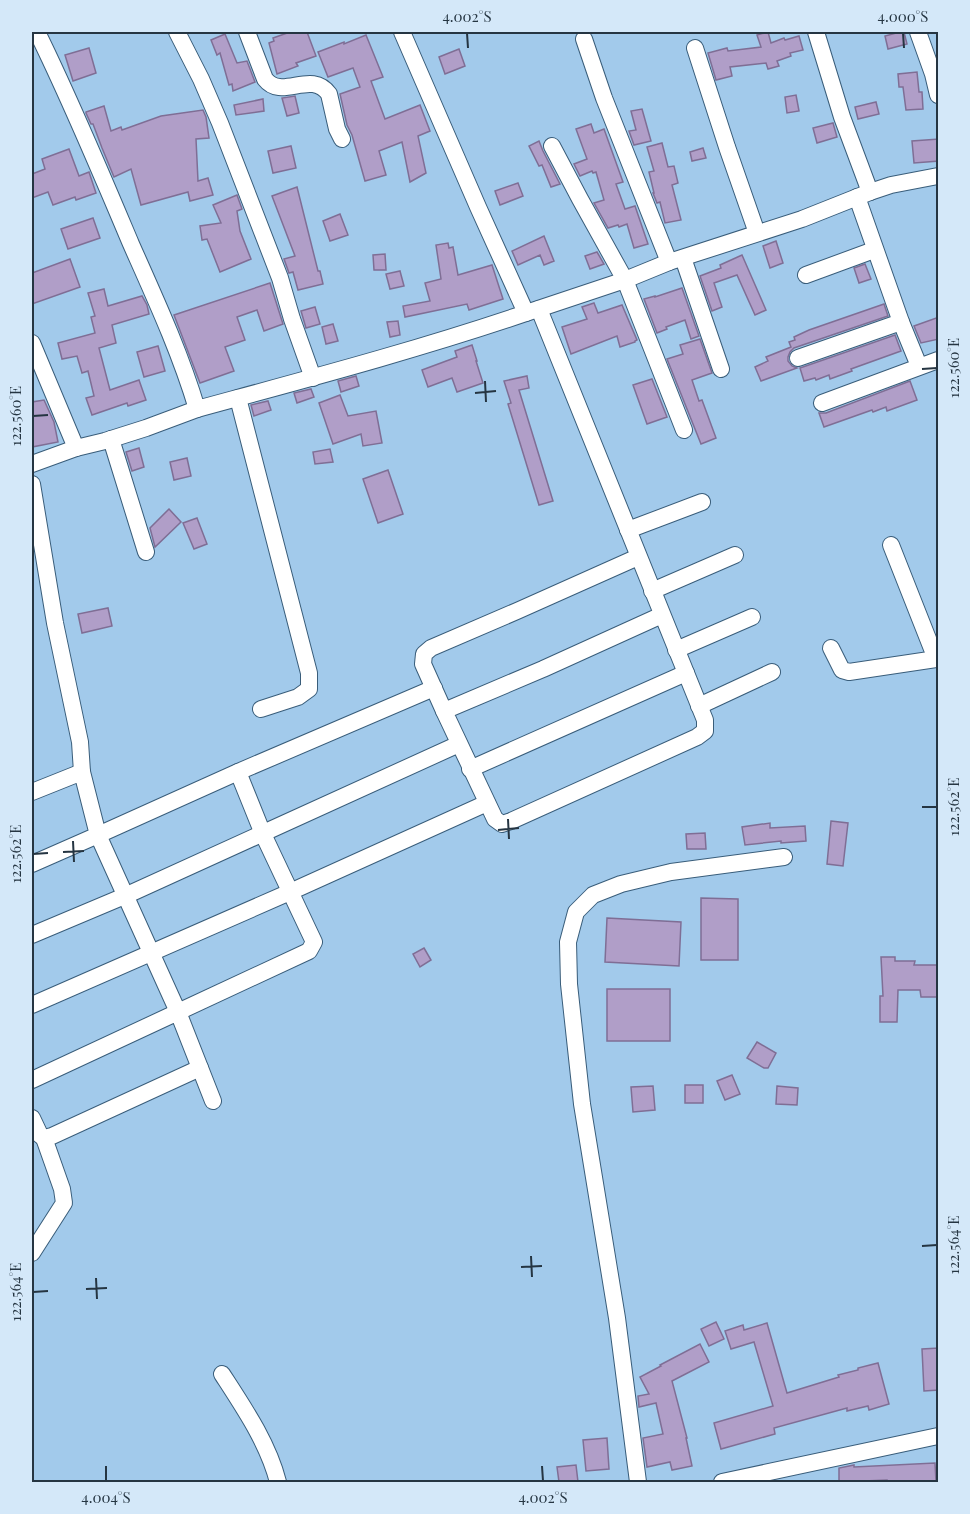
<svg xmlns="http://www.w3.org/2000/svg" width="970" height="1514" viewBox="0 0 970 1514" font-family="'Playfair Display',serif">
<rect width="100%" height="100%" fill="#a2caeb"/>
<!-- building -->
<g fill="#b09ec8" stroke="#7f6e95" stroke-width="1.5">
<path d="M290 32H307L316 56 296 63 298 66 277 74 269 43 274 41 273 38Z"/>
<path d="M768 32 771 43 784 38 785 40 799 36 803 50 790 53 791 56 777 61 779 66 768 69 766 63 730 67 732 76 716 80 708 53 727 48 728 51 761 47 757 35Z"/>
<path d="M900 32H904L907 44 888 49 885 36Z"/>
<path d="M225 34 237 63 247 61 255 82 233 91 232 84 229 85 220 53 217 55 211 40Z"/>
<path d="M366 35 383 77 371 81 385 119 420 105 430 131 418 136 426 173 410 182 402 142 379 151 386 175 365 181 352 135 347 125 340 94 360 87 353 68 328 77 318 52 344 42V44Z"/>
<path d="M89 48 96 73 73 81 65 55Z"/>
<path d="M459 49 465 66 445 74 439 57Z"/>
<path d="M917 72 919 92H922L923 109 906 110 903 87H899L898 74Z"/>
<path d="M796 95 799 111 787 113 785 97Z"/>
<path d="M295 96 299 113 287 116 282 98Z"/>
<path d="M263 99 264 111 236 115 234 105Z"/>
<path d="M876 102 879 114 858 119 855 107Z"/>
<path d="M104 106 111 131 121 127 122 130 161 116 203 110 206 117 209 138 196 139 198 181 208 178 213 195 190 201 188 192 141 205 131 169 114 177 102 148 93 124H91L86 113V112Z"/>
<path d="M642 109 651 141 634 145 629 131 636 130 631 111Z"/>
<path d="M833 123 837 137 817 143 813 128Z"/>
<path d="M591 124 594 133 604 129 623 182 616 184 625 209 635 206 648 244 634 248 627 224 619 227 618 225 608 228 594 203 604 200 596 172 593 173 592 171 580 176 574 164 587 159 576 129Z"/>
<path d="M939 139V161L914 163 912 141Z"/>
<path d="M539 141 543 151 560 184 551 187 542 165 539 166 529 146Z"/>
<path d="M662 143 668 167 674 166 678 183 672 185 681 220 665 223 660 202 657 203 653 193H654L649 172 654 171 647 147Z"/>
<path d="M291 146 296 168 273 173 268 151Z"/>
<path d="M703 148 706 158 692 161 690 152Z"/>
<path d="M69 149 79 176 89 172 96 193 76 200 75 197 53 205 48 192 32 198V174L45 169 42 159Z"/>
<path d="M518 183 523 196 500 205 495 191Z"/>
<path d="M297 187 318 271H320L323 284 298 290 293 272 289 273 284 259 295 256 272 196Z"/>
<path d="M237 195 242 209 237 211 240 231 251 259 220 272 207 239 202 240 200 226 221 223 213 205Z"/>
<path d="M340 214 348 235 330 241 323 221Z"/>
<path d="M93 218 100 238 68 249 61 229Z"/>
<path d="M544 236 554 261 544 265 540 255 518 265 512 251Z"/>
<path d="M776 241 783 263 770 268 763 246Z"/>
<path d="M448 243 449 248 453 247 458 275 492 265 503 299 469 310 467 304 405 317 403 306 430 301 425 283 441 279 436 245Z"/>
<path d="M597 252 604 264 590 269 585 256Z"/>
<path d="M385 254 386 270H374L373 255Z"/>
<path d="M742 255 766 310 755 315 737 275 714 283 722 307 712 311 700 276 721 268 720 265Z"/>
<path d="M70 259 80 287 32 304V273Z"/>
<path d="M865 264 871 279 859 283 854 268Z"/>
<path d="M400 271 404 286 390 289 386 274Z"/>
<path d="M270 283 283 324 264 331 257 310 237 317 245 340 225 347 234 371 200 383 174 315Z"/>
<path d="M682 288 699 336 691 339 685 320 666 327 667 329 657 333 644 299 655 296V297Z"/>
<path d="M104 289 108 306 142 296 147 305 149 314 112 325 116 343 99 348 110 390 139 380 146 400 128 406 127 403 92 415 86 398 94 396 88 371 82 373 77 356 62 359 58 343 95 333 91 317 95 316 88 293Z"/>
<path d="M594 303 598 313 622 305 637 340 635 341V342L620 347 617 336 571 354 562 327 587 319 582 307Z"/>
<path d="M884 304 888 316 794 348 790 352 788 357V361L792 366 797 368 761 381 755 367 768 361 766 357 791 347 789 342 795 340 794 337 809 330Z"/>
<path d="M315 307 320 324 306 328 301 311Z"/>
<path d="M939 317V339L921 343 914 326Z"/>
<path d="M398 321 400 335 390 337 387 322Z"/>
<path d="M333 324 338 341 326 344 322 327Z"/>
<path d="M895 335 901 351 851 369 852 371 830 379 829 375 816 380 815 378 804 381 800 368Z"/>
<path d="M700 339 712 373 692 380 699 401 702 400 716 438 701 444 667 359 683 354 680 345Z"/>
<path d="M472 345 477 361H476L483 383 457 392 452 378 428 387 422 370 457 357 455 351Z"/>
<path d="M158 346 165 371 144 377 137 352Z"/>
<path d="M356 376 359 386 341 392 338 381Z"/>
<path d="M527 376 529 388 519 390 553 501 539 505 508 404 511 403 504 381Z"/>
<path d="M652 379 667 417 647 424 633 385Z"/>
<path d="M910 381 917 400 887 411 886 407 873 412 872 410 824 427 819 413H826Z"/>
<path d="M311 389 314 397 297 403 294 393Z"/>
<path d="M340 395 348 416 376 411 382 443 363 446 361 434 333 444 319 403Z"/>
<path d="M44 400 54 422 58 442 32 447V402Z"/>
<path d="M268 401 271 410 254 416 251 405Z"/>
<path d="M139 448 144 467 132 471 126 452Z"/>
<path d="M330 449 333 462 315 464 313 452Z"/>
<path d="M187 458 191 476 174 480 170 462Z"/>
<path d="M388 470 403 514 378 523 363 479Z"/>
<path d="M169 509 181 522 155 547 150 528Z"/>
<path d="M197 518 207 544 194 549 183 523Z"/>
<path d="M108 608 112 626 82 633 78 614Z"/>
<path d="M831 821 848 823 843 866 827 864Z"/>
<path d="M770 823V828L805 826 806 841 781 843V841L745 845 742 827Z"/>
<path d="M705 833 706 849H687L686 834Z"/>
<path d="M701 898 738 899V960H701Z"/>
<path d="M607 918 681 922 679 966 605 962Z"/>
<path d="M424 948 431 960 420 967 413 954Z"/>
<path d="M881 957H895V961H915L914 965H938L939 997H921L920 990H898L897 1022H880V996H883Z"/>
<rect x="607" y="989" width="63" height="52"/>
<path d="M757 1042 776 1053 768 1068H764L747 1058Z"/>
<path d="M732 1075 740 1094 725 1100 717 1081Z"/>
<rect x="685" y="1085" width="18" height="18"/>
<path d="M653 1086 655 1110 633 1112 631 1087Z"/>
<path d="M777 1086 798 1088 797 1105 776 1104Z"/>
<path d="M716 1322 724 1339 709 1346 701 1329Z"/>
<path d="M767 1323 787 1393 839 1377 838 1375 858 1370V1368L878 1363 889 1404 869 1410 868 1406 847 1411V1408L774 1428 775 1434 721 1449 714 1423 773 1406 754 1342 731 1349 725 1331 743 1325 744 1330Z"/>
<path d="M700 1344 709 1362 672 1381 687 1438H686L692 1466 672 1470 670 1462 647 1467 643 1438 663 1434 656 1403 639 1407 638 1396 649 1394 640 1377 661 1366 660 1365Z"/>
<path d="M939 1348V1390L924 1391 922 1349Z"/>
<path d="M607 1438 609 1469 586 1471 583 1440Z"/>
<path d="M935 1463 936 1482H887V1480L839 1482V1468L854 1465V1467Z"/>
<path d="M576 1465 578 1482H559L557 1467Z"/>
</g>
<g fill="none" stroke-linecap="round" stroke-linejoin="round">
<defs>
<g id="minor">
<path d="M37 32C71 101 101 173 131 244 155 298 180 352 197 409 307 379 417 350 526 313"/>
<path d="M177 32 201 79 220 123 280 278 292 319 313 378"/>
<path d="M247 32 265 79C282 101 311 69 329 94L337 129 342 139"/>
<path d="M402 32 478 207 526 313 625 280 669 262 802 219 870 192 891 185 938 176"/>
<path d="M816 32 842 117 870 192"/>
<path d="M918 32 933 74 938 95"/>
<path d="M584 39 604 98 669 262"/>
<path d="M695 48 727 147 757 233"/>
<path d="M552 146 580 199 625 280 684 430"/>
<path d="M857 197 901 322 919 366"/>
<path d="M683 258 721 369"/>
<path d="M806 275 874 250"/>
<path d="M539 309 705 720V731L697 737 511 821 502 824 495 819 444 711 543 669 662 615"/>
<path d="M32 343 76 448"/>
<path d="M798 358 901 322"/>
<path d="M238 398 309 673V689L298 697 261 709"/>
<path d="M822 403 938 360"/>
<path d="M111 439 146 552"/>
<path d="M32 464 76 448 105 441 146 428 197 409"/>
<path d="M32 484 55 623 80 742 82 772"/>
<path d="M628 530 702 502"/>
<path d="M891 545 936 659H938"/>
<path d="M652 591 735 555"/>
<path d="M831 648 842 670 849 672 936 659"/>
<path d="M676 650 752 617"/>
<path d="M699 706 772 672"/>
<path d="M444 711 423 664 424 654 431 648 517 611 638 557"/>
<path d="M470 769 686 673"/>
<path d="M238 772 263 834 314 942 309 951 178 1012 98 835Z"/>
<path d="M238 772 434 688"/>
<path d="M32 792 82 772 98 835 32 864"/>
<path d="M32 935 127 895 459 744"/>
<path d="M32 1005 290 892 487 803"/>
<path d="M32 1080 178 1012 213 1101"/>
<path d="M32 1118 40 1135 44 1138 52 1136 200 1068"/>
<path d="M32 1253 64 1203 62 1189 44 1138"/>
<path d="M222 1374C244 1408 268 1443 278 1482"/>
<path d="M638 1482 617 1318 582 1104 569 984 568 942 576 912 593 895 621 884 671 872 784 857"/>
<path d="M722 1482 938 1436"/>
</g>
</defs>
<!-- minor casing -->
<use href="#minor" stroke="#395d7a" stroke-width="18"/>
<!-- minor -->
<use href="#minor" stroke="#fff" stroke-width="16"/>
</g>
<!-- ticks -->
<path fill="none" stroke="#253542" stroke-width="2" d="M467 33 468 48M903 33 904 48M922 369 937 368M485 381 486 402M475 393 496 391M33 416 48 415M922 807H937M508 819 509 839M498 830 519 828M73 841 74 862M63 852 84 851M33 854 48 853M922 1246 937 1245M531 1256 532 1277M521 1267 542 1266M96 1278 97 1299M86 1289 107 1288M33 1292 48 1291M106 1466V1481M542 1466 543 1481"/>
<!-- border -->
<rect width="970" height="1514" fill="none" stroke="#d4e8f9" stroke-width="66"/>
<rect x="33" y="33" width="904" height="1448" fill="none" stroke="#253542" stroke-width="2"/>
<g font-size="15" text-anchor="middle" fill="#253542">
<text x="467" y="22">4.002°S</text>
<text x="903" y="22">4.000°S</text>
<text transform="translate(954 368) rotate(-90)" y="5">122.560°E</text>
<text transform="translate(16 416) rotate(-90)" y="5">122.560°E</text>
<text transform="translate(954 807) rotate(-90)" y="5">122.562°E</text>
<text transform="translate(16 854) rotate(-90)" y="5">122.562°E</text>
<text transform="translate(954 1245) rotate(-90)" y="5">122.564°E</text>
<text transform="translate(16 1292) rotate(-90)" y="5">122.564°E</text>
<text x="106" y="1503">4.004°S</text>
<text x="543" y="1503">4.002°S</text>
</g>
</svg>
